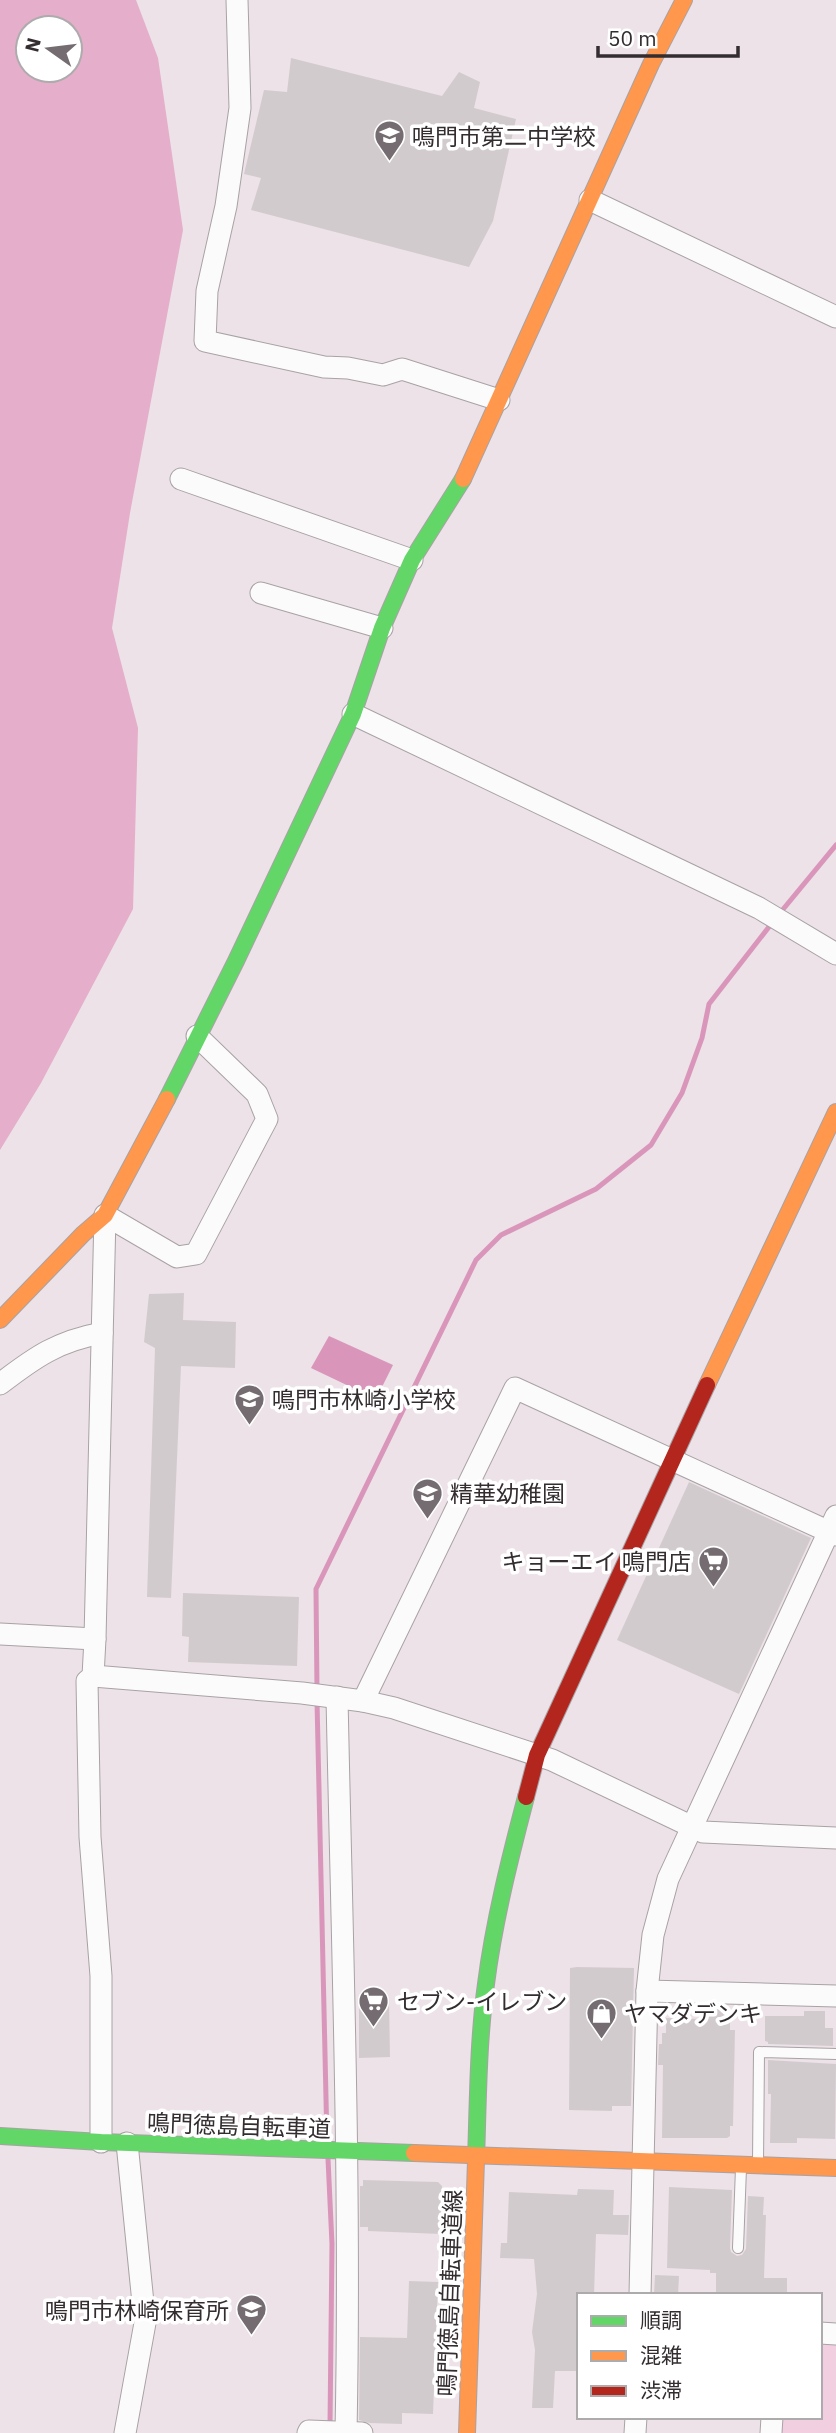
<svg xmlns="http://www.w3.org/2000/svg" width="836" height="2433" viewBox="0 0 836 2433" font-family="'IBM Plex Sans','Noto Sans JP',sans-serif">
<rect width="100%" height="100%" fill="#ece2e7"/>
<!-- green -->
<path fill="#f1cfe0" d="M820 2343H836V2433H779L780 2417H820Z"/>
<!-- forest -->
<path fill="#e5aeca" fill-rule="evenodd" d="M0 0H136L158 58 183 230 130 513 112 628 138 728 133 909 41 1083 0 1150ZM28 28H70V70H28Z"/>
<!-- water -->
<path fill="#d996ba" d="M329 1336 393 1365 376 1399 311 1368Z"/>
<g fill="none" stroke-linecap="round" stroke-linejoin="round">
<!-- stream -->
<g stroke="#d996ba" stroke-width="5">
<path d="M780 913 836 845"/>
<path d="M317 1691 316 1589 476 1260 501 1235 596 1189 651 1145 682 1093 702 1038 709 1004 772 923"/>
<path d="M317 1701 327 2142"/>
<path d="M328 2159 332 2244 330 2426"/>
</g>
</g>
<!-- building -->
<g fill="#d2cbce">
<path d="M291 58 442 96 459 72 480 82 474 108 516 119 493 221 469 267 251 210 261 178 244 174 264 90 287 92Z"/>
<path d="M184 1293 183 1320 236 1322 235 1368 181 1366 171 1598 147 1597 155 1348 144 1342 149 1294Z"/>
<path d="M689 1482 811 1538 739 1694 617 1640Z"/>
<path d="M183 1593 299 1597 297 1666 188 1662 189 1637 182 1636Z"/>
<path d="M577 1967 634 1968 631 2106H612V2111L569 2110 570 1968Z"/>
<path d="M389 1999 390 2057 359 2058V2000Z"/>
<path d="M703 2009H730V2030H735L733 2126H730V2136L727 2138H662L663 2065H658L659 2044H662V2033H666V2018L703 2019Z"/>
<path d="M804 2011H825V2028H833V2046L768 2044V2042L765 2041V2016H804Z"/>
<path d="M768 2060 836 2064 835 2139 797 2138V2143H770L771 2094H768Z"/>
<path d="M363 2180 438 2182 442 2186 441 2234 368 2231V2227H360V2186H363Z"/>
<path d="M669 2187 732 2190 730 2248 731 2252 737 2256 742 2255 746 2249 748 2196 764 2197 763 2215H766L764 2278H787V2295H716V2273H710V2270L667 2268Z"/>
<path d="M578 2189 614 2190 613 2215H629L628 2235 596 2234 594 2295H579V2371H555L553 2408H532L535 2350 532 2332 537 2294 534 2259 500 2258 501 2243H507L509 2192 577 2195Z"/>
<path d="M655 2275 679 2276 678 2295H654Z"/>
<path d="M409 2281 438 2282 433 2414 402 2413V2424L370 2423 359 2420 360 2337 407 2338Z"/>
</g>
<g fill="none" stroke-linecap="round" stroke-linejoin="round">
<defs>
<g id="lane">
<path d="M758 2163 759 2052 836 2054"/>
<path d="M738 2248 741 2168"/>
</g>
<g id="street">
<path d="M237 0 240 108 226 206 207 291 205 341 324 367 348 368 383 375 402 369 499 400"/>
<path d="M590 200 836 317"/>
<path d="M181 479 412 560"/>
<path d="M261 593 382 628"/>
<path d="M353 714 759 908 836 954"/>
<path d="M0 1384C35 1357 58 1341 102 1333"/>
<path d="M0 1634 95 1639"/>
<path d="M93 1676 302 1693 363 1701 394 1708 552 1760 703 1832 836 1838"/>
<path d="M337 1697C342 1943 351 2188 346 2433"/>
<path d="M363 1701 515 1388 836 1535"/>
<path d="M647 1991 836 1996"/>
<path d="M101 2142V1976L90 1837 87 1681 93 1676 95 1639 105 1215 177 1257 196 1254 267 1119 257 1094 197 1036"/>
<path d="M640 2295 647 1991 653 1935 668 1879 836 1516"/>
<path d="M820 2333 836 2334"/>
<path d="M125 2433 145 2323 127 2143"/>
<path d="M308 2433 309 2431 362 2433"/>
<path d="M635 2433 636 2417"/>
<path d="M771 2433 772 2417"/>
</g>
<g id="fast">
<path d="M167 1099 236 961 353 714 382 628 412 560 463 479"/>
<path d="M0 2136 101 2142 414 2153"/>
<path d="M476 2160C478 2102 478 2042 486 1984 494 1921 510 1858 526 1797"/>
</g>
<g id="slow">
<path d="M463 479 651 64 684 0"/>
<path d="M0 1320 83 1234 105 1215 167 1099"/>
<path d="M707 1385 836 1112"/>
<path d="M414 2153 836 2168"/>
<path d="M467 2433 476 2160"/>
</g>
<path id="jam" d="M526 1797 537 1755 707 1385"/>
</defs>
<!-- lane casing -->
<use href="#lane" stroke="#a8a2a5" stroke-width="12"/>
<!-- street casing -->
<use href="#street" stroke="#a8a2a5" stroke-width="23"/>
<!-- fast casing -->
<use href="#fast" stroke="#a8a2a5" stroke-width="18"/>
<!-- slow casing -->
<use href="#slow" stroke="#a8a2a5" stroke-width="18"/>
<!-- jam casing -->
<use href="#jam" stroke="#a8a2a5" stroke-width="18"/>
<!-- lane -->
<use href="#lane" stroke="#fcfbfb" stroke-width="10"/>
<!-- street -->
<use href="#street" stroke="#fcfbfb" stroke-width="21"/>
<!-- fast -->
<use href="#fast" stroke="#63d668" stroke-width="16"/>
<!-- slow -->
<use href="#slow" stroke="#ff974d" stroke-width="16"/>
<!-- jam -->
<use href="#jam" stroke="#b3261e" stroke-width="16"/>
</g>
<!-- icons -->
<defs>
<symbol id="school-pin" viewBox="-11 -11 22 30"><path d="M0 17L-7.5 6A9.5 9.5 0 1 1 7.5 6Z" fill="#746c70" stroke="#fff"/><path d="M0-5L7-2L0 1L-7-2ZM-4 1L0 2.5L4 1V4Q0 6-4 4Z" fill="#fff"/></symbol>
<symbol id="supermarket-pin" viewBox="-11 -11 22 30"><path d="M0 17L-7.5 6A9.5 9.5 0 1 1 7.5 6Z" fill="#746c70" stroke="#fff"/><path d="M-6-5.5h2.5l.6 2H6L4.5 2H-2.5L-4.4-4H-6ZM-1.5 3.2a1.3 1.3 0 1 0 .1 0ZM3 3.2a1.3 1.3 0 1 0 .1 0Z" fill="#fff"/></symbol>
<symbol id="shop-pin" viewBox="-11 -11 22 30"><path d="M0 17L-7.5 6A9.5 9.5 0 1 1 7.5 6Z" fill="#746c70" stroke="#fff"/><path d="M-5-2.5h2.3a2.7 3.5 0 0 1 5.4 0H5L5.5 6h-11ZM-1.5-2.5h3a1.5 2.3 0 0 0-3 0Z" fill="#fff"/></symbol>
</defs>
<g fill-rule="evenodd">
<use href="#school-pin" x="372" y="118" width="35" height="47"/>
<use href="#school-pin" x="232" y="1382" width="35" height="47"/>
<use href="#school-pin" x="410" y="1476" width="35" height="47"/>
<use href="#supermarket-pin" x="696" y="1544" width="35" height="47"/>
<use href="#supermarket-pin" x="356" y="1984" width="35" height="47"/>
<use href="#shop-pin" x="584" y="1996" width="35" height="47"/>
<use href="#school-pin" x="234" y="2292" width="35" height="47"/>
</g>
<g text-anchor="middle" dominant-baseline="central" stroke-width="7" stroke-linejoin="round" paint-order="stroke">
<!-- poi labels -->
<g font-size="23" fill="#332d30" stroke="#fff" text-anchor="start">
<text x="412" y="136">鳴門市第二中学校</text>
<text x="272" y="1399">鳴門市林崎小学校</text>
<text x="450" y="1493">精華幼稚園</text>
<text x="691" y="1561" text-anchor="end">キョーエイ 鳴門店</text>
<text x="397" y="2001">セブン-イレブン</text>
<text x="624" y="2013">ヤマダデンキ</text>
<text x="229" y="2310" text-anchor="end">鳴門市林崎保育所</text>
</g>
<!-- street labels -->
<g font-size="23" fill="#332d30" stroke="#fff">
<text transform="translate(239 2125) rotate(2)">鳴門徳島自転車道</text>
<text transform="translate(449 2293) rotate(-88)">鳴門徳島自転車道線</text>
</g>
</g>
<!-- legend -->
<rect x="577" y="2293" width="245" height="126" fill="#ffffff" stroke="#adabac" stroke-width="2"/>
<rect x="591" y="2316" width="35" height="10" fill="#63d668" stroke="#adabac" stroke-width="2"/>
<text x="640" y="2328" font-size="21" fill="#332d30">順調</text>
<rect x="591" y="2351" width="35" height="10" fill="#ff974d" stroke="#adabac" stroke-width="2"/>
<text x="640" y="2363" font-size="21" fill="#332d30">混雑</text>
<rect x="591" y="2386" width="35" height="10" fill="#b3261e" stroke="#adabac" stroke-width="2"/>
<text x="640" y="2398" font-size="21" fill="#332d30">渋滞</text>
<!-- north arrow -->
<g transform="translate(49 49) rotate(284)"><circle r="33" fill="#ffffff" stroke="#adabac" stroke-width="2"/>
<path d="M0-5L12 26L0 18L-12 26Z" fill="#746c70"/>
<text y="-10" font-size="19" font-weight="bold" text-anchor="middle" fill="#332d30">N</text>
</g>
<!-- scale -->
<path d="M598 46v10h140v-10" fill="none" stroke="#332d30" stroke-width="3.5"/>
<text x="608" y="46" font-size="21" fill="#332d30" stroke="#ffffff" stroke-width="5" paint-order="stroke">50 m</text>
</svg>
